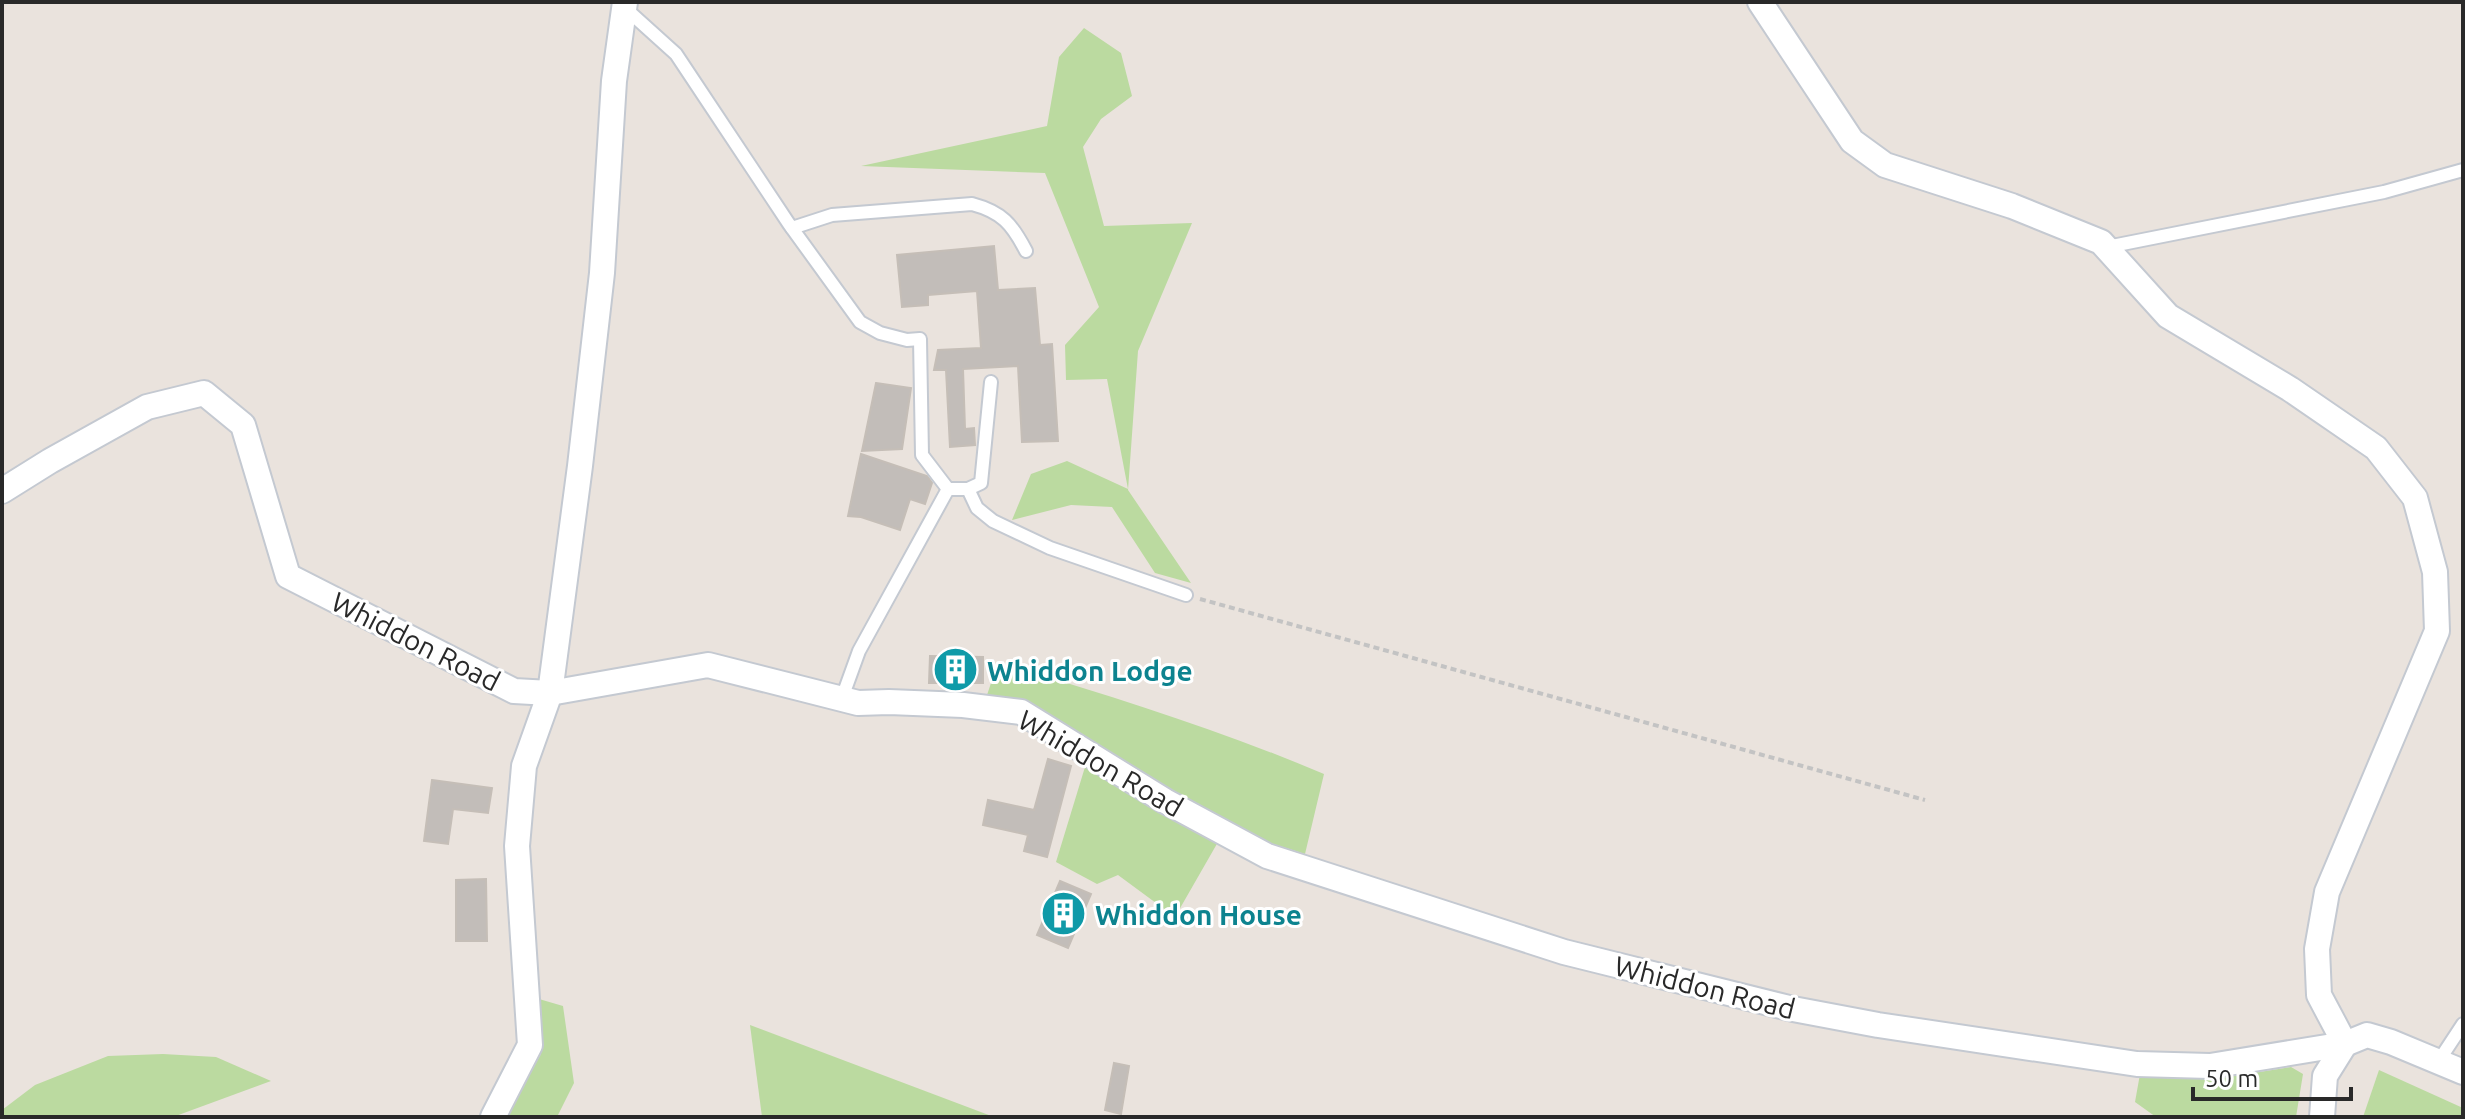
<svg xmlns="http://www.w3.org/2000/svg" width="2465" height="1119" viewBox="0 0 2465 1119" font-family="Ubuntu,sans-serif">
<rect width="100%" height="100%" fill="#eae3dd"/>
<!-- green -->
<g fill="#bbdaa0">
<path d="M1084 28 1121 53 1132 96 1101 119 1083 147 1104 226 1192 223 1138 351 1128 490 1191 583 1155 573 1112 507 1071 505 1012 520 1031 474 1067 461 1128 489 1107 379 1066 380 1065 345 1099 307 1045 173 861 166 1047 126 1059 57Z"/>
<path d="M998 662C1108 695 1218 729 1324 774L1305 854 1242 834 1023 708 987 695Z"/>
<path d="M1085 767 1218 842 1175 917 1118 875 1097 884 1056 862Z"/>
<path d="M539 999 563 1006 574 1083 557 1117H504L541 1054Z"/>
<path d="M750 1025 994 1117H762Z"/>
<path d="M163 1054 216 1057 271 1081 173 1117H2V1110L35 1085 108 1056Z"/>
<path d="M2291 1067 2303 1074 2296 1117H2156L2135 1102 2140 1074 2215 1079Z"/>
<path d="M2379 1070 2463 1108V1117H2363Z"/>
</g>
<!-- building -->
<g fill="#c2bdb9" stroke="#c5beb7" stroke-width="2">
<path d="M994 246 998 290 1035 288 1040 345 1052 344 1058 441 1022 442 1018 366 963 369 965 429 974 428 975 445 950 447 946 370H934L938 350 981 348 977 291 928 295V305L902 307 897 255Z"/>
<path d="M876 383 911 388 902 449 862 451Z"/>
<path d="M861 454 927 476 932 483 925 504 910 499 900 530 861 517 848 516Z"/>
<path d="M930 656 983 657V683H929Z"/>
<path d="M1048 759 1071 766 1047 857 1024 851 1028 835 983 825 988 800 1034 810Z"/>
<path d="M432 780 492 788 488 813 453 809 448 844 424 841Z"/>
<path d="M486 879 487 941H456V880Z"/>
<path d="M1060 881 1091 894 1068 948 1037 935Z"/>
<path d="M1114 1063 1129 1066 1121 1114 1105 1110Z"/>
</g>
<g fill="none" stroke-linecap="round" stroke-linejoin="round">
<defs>
<g id="lane">
<path d="M625 8 676 54 789 224 860 322 880 333 907 340 920 339 922 455 948 489"/>
<path d="M792 228 832 215 972 204C1002 212 1012 224 1026 251"/>
<path d="M2107 247 2384 192 2463 170"/>
<path d="M968 489 977 508 993 521 1050 548 1186 595"/>
<path d="M842 698 859 651 948 489H968L981 483 991 382"/>
<path d="M2438 1062 2463 1024"/>
</g>
<g id="street">
<path d="M1760 2 1852 141 1885 165 2012 206 2101 242 2168 316 2290 389 2376 448 2415 498 2435 572 2437 631 2327 892 2317 949 2319 995 2345 1044"/>
<path d="M2 491 50 461 147 407 204 393 243 425 288 576 514 691 550 693 708 665 858 703 889 702 963 705 1021 712 1165 801 1267 856 1564 952 1793 1009 1878 1025 2137 1064 2210 1066 2345 1044 2367 1035 2391 1042 2463 1072"/>
<path d="M493 1117 530 1045 517 846 524 766 550 693 580 466 602 273 614 81 625 2"/>
<path d="M2322 1117 2325 1076 2345 1044"/>
</g>
</defs>
<!-- lane casing -->
<use href="#lane" stroke="#c4c9d1" stroke-width="16"/>
<!-- street casing -->
<use href="#street" stroke="#c4c9d1" stroke-width="28"/>
<!-- path -->
<path stroke="#c3c3c3" stroke-width="4" stroke-dasharray="6 4" stroke-linecap="butt" d="M1200 599 1925 800"/>
<!-- lane -->
<use href="#lane" stroke="#fff" stroke-width="12"/>
<!-- street -->
<use href="#street" stroke="#fff" stroke-width="24"/>
</g>
<!-- icons -->
<defs>
<symbol id="building-disc" viewBox="-11 -11 22 22"><circle r="9.5" fill="#0f9aa8" stroke="#fff"/><path d="M-4-6H4V6H1V3H-1V6H-4ZM-2.5-4.3h1.7v1.8h-1.7ZM.8-4.3h1.7v1.8H.8ZM-2.5-1h1.7V.8h-1.7ZM.8-1h1.7V.8H.8Z" fill="#fff"/></symbol>
</defs>
<g fill-rule="evenodd">
<use href="#building-disc" x="930" y="644" width="51" height="51"/>
<use href="#building-disc" x="1038" y="888" width="51" height="51"/>
</g>
<g text-anchor="middle" dominant-baseline="central" stroke-width="6" stroke-linejoin="round" paint-order="stroke">
<!-- street labels -->
<g font-size="28" fill="#292929" stroke="#fff">
<text transform="translate(416 641) rotate(27)">Whiddon Road</text>
<text transform="translate(1101 763) rotate(30)">Whiddon Road</text>
<text transform="translate(1705 987) rotate(14)">Whiddon Road</text>
</g>
<!-- culture labels -->
<g font-size="28" font-weight="bold" fill="#0d838f" stroke="#fff" text-anchor="start">
<text x="987" y="670">Whiddon Lodge</text>
<text x="1095" y="914">Whiddon House</text>
</g>
</g>
<!-- border -->
<rect width="2465" height="1119" fill="none" stroke="#292929" stroke-width="8"/>
<!-- scale -->
<path d="M2193 1087v12h158v-12" fill="none" stroke="#292929" stroke-width="4"/>
<text x="2205" y="1087" font-size="24" fill="#292929" stroke="#ffffff" stroke-width="6" paint-order="stroke">50 m</text>
</svg>
